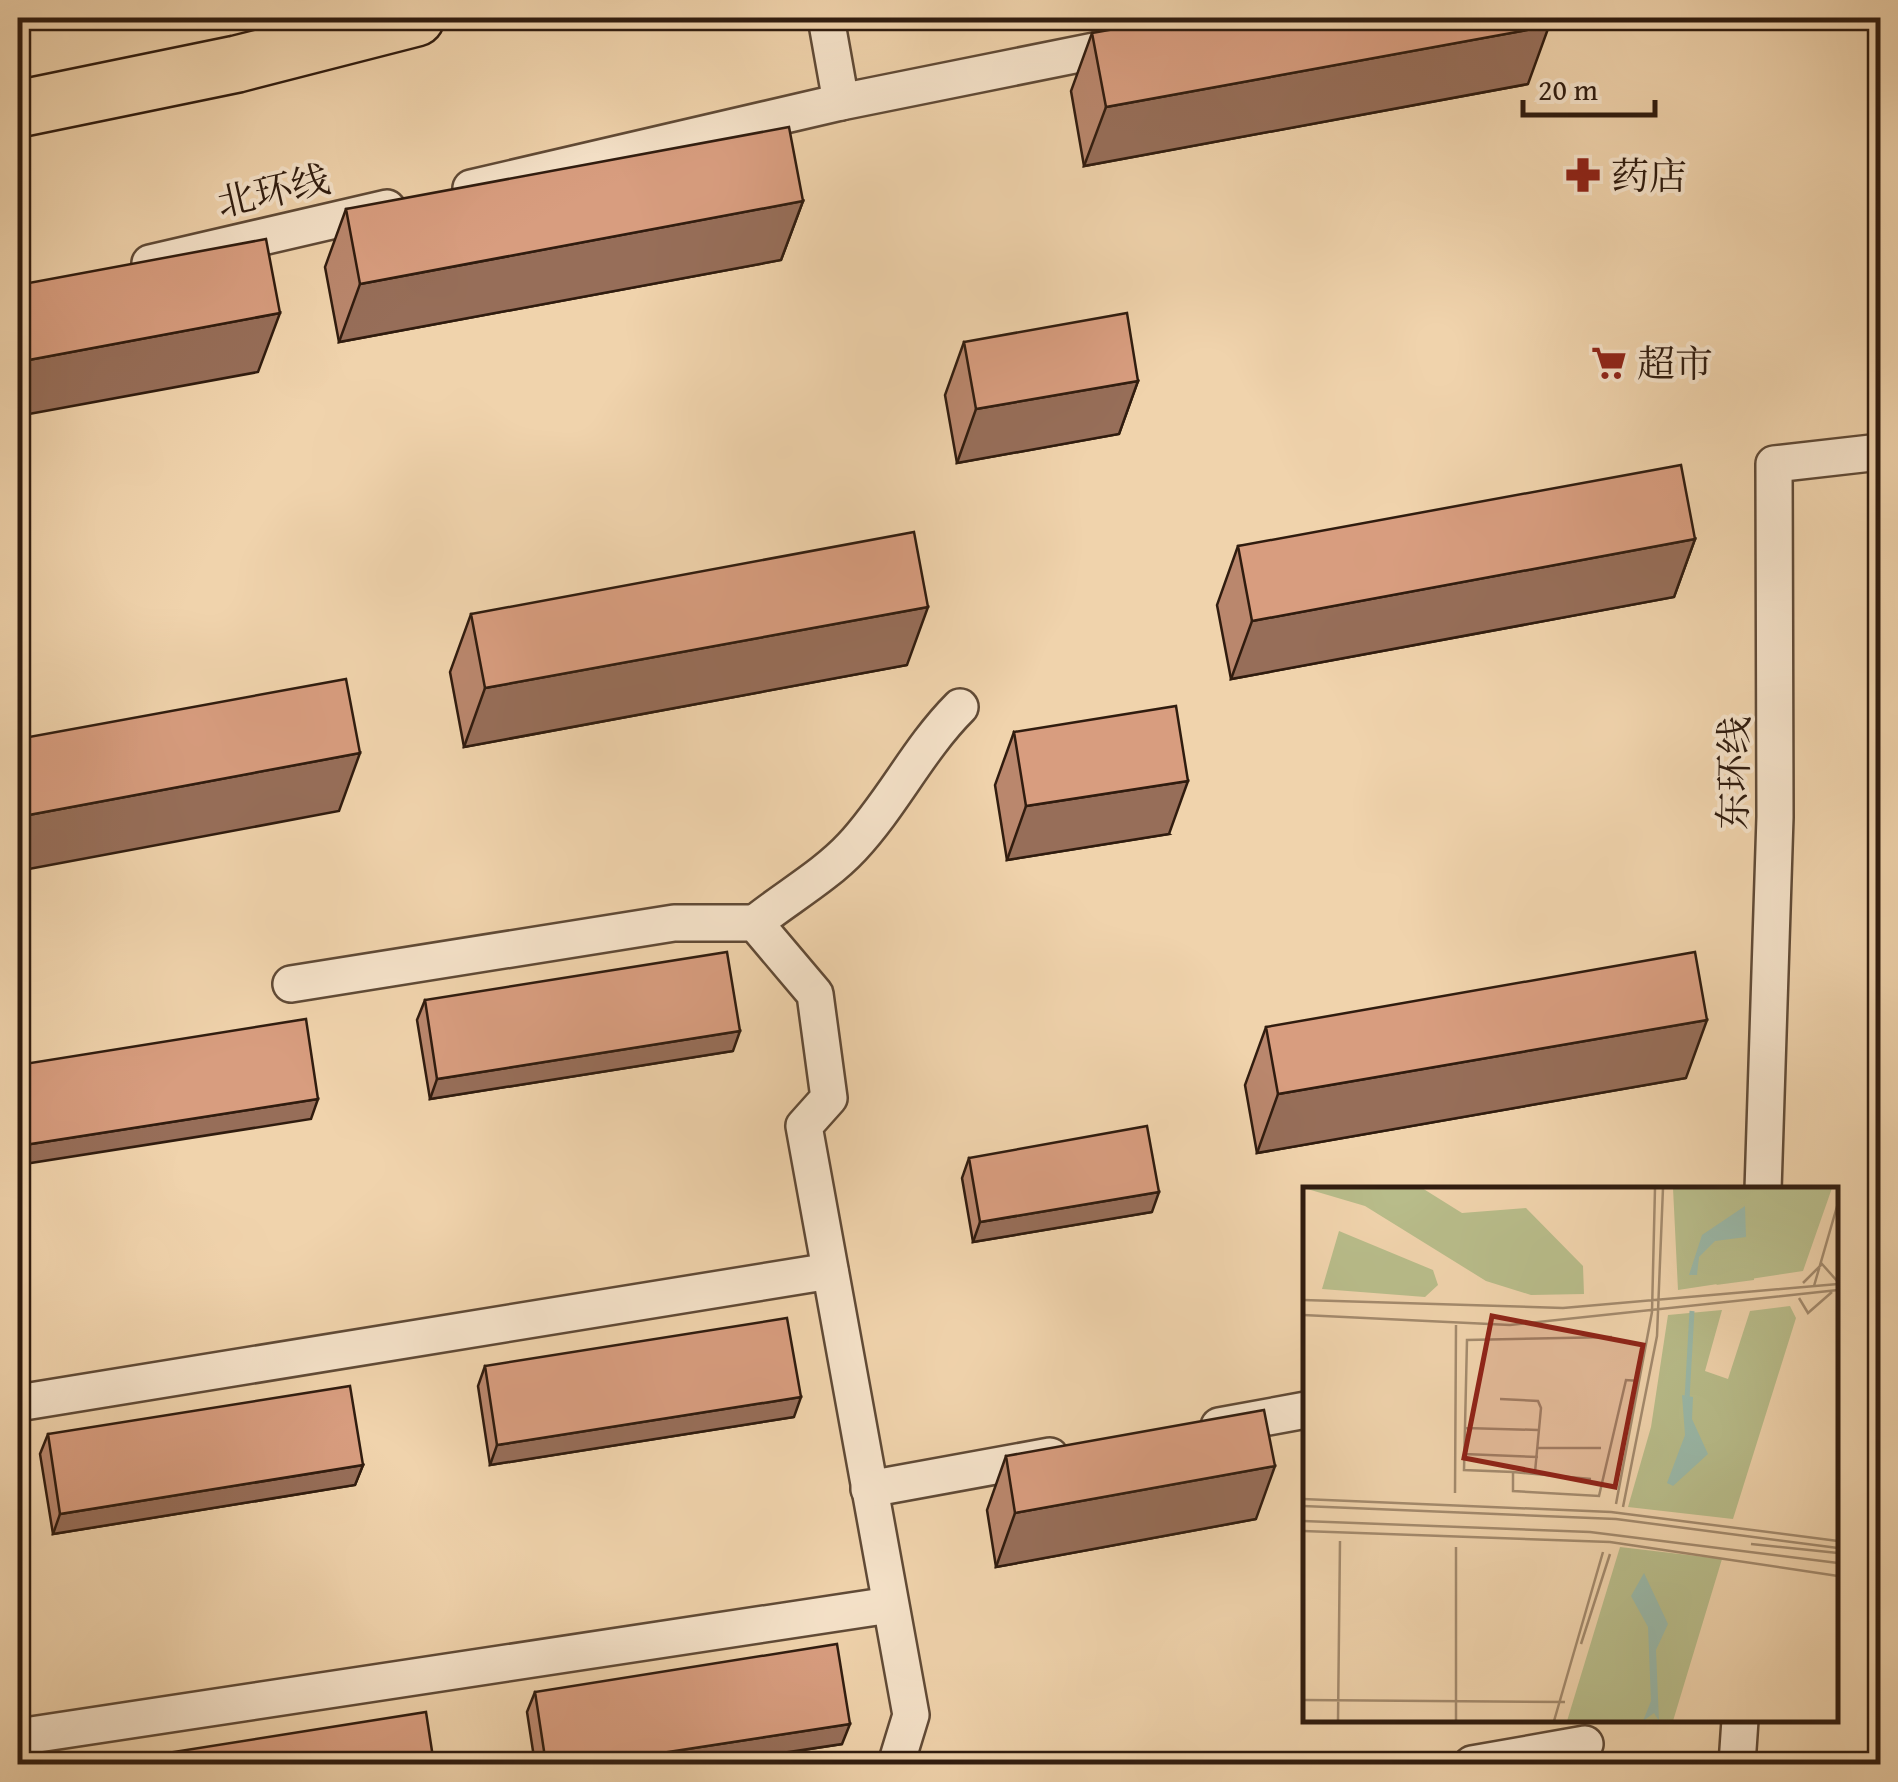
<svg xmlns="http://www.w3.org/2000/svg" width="1898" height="1782" viewBox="0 0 1898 1782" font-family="'Gentium Book Plus','Noto Serif SC',serif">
<rect width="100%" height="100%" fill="#f0d3ac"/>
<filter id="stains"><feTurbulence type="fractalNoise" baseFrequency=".002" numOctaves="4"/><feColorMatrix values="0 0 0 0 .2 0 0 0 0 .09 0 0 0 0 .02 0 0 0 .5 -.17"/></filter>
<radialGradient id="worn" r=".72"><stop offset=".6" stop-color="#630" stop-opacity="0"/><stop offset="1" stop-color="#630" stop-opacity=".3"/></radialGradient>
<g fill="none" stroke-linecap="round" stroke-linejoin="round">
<defs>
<g id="street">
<path d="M826 18 841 102"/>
<path d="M471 188 841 102 1129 44"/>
<path d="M150 263 387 208"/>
<path d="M755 923C786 898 825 876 852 847 893 803 918 749 960 707"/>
<path d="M291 984 674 923H755L815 994 829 1098 804 1126 911 1715 896 1764"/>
<path d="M1763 1190 1775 817 1774 464 1880 452"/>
<path d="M18 1403 830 1271"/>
<path d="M1219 1426 1306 1410"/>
<path d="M869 1489 1050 1456"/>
<path d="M18 1737 890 1605"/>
<path d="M1472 1764 1585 1744"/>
<path d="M1737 1764 1740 1720"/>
</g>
<path id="primary" d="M18 109 237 64 416 18"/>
</defs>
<!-- street casing -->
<use href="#street" stroke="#604a36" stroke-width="40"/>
<!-- primary casing -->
<use href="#primary" stroke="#301c0f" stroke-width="60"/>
<!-- street -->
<use href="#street" stroke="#f5e2c9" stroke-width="35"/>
<!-- primary -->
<use href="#primary" stroke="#f0d3ac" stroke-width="55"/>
</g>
<!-- wall -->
<g fill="#ba876d" stroke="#301c0f" stroke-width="2.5">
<path d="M1092 33 1528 84 1084 166 1071 91Z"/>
<path d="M803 201 781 260 339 342 325 267 346 209Z"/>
<path d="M964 342 1138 381 1119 434 957 463 945 395Z"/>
<path d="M1695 539 1674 597 1231 679 1217 605 1238 546Z"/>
<path d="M471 614 907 665 464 747 450 672Z"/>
<path d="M1014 732 1169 834 1007 860 995 785Z"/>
<path d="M425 1000 733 1051 430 1099 417 1020Z"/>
<path d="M1266 1027 1686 1078 1257 1153 1245 1085Z"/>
<path d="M969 1158 1152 1212 973 1242 962 1178Z"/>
<path d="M485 1366 794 1417 490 1465 478 1386Z"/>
<path d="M48 1434 363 1465 355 1485 53 1534 40 1454Z"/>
<path d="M1006 1456 1256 1519 996 1567 987 1510Z"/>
<path d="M535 1692 842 1744 710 1764H535L527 1712Z"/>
</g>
<!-- shaded-wall -->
<g fill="#976e59" stroke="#301c0f" stroke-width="2.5">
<path d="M1549 26 1528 84 1084 166 1106 107Z"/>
<path d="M803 201 781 260 339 342 360 284Z"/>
<path d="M280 313 258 372 18 416V362Z"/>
<path d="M1138 381 1119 434 957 463 976 409Z"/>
<path d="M1695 539 1674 597 1231 679 1252 621Z"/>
<path d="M928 607 907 665 464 747 485 688Z"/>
<path d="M360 753 339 811 18 871V817Z"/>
<path d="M1188 781 1169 834 1007 860 1026 806Z"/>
<path d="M1707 1020 1686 1078 1257 1153 1278 1094Z"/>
<path d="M740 1031 733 1051 430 1099 437 1079Z"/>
<path d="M318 1099 311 1119 18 1165V1146Z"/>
<path d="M1159 1192 1152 1212 973 1242 980 1222Z"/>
<path d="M801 1397 794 1417 490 1465 497 1445Z"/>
<path d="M363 1465 355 1485 53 1534 60 1514Z"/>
<path d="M1275 1466 1256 1519 996 1567 1015 1513Z"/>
<path d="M850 1724 842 1744 710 1764H590Z"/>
</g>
<!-- building -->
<g fill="#d89d7f" stroke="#301c0f" stroke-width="2.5">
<path d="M1176 18H1548L1549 26 1106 107 1092 33Z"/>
<path d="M789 127 803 201 360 284 346 209Z"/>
<path d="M266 239 280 313 18 362V285Z"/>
<path d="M1127 313 1138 381 976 409 964 342Z"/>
<path d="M1681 465 1695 539 1252 621 1238 546Z"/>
<path d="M914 532 928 607 485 688 471 614Z"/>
<path d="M346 679 360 753 18 817V739Z"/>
<path d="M1176 706 1188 781 1026 806 1014 732Z"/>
<path d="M727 952 740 1031 437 1079 425 1000Z"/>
<path d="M1695 952 1707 1020 1278 1094 1266 1027Z"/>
<path d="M306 1019 318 1099 18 1146V1065Z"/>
<path d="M1147 1126 1159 1192 980 1222 969 1158Z"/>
<path d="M787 1318 801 1397 497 1445 485 1366Z"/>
<path d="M350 1386 363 1465 60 1514 48 1434Z"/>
<path d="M1264 1410 1275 1466 1015 1513 1006 1456Z"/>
<path d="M837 1644 850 1724 590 1764H546L535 1692Z"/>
<path d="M426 1712 434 1764H124L123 1760Z"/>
</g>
<!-- icons -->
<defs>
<symbol id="pharmacy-bare" viewBox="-9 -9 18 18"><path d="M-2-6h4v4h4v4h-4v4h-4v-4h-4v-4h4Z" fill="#8f2418" stroke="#f5e2c9" stroke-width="2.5" paint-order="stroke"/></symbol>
<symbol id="supermarket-bare" viewBox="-9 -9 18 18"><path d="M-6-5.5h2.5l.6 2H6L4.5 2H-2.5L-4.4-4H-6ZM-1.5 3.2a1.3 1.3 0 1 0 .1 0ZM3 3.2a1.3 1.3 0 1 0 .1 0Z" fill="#8f2418" stroke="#f5e2c9" stroke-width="2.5" paint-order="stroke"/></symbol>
</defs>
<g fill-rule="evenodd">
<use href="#pharmacy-bare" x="1558" y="150" width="50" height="50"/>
<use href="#supermarket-bare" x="1584" y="338" width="50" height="50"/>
</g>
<g text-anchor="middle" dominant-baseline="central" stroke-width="8" stroke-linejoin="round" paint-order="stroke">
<!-- poi labels -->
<g font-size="38" fill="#301c0f" stroke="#f5e2c9" text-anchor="start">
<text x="1611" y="175">药店</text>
<text x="1637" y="363">超市</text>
</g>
<!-- street labels -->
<g font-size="38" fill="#301c0f" stroke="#f5e2c9">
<text transform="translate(273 190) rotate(-13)">北环线</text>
<text transform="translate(1733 773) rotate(-89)">东环线</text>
</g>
</g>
<!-- overview -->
<g transform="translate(1303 1187)">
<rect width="535" height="535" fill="#f0d3ac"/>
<path d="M370 1H529L500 84 375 103ZM487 119 493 131 430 332 325 320 348 240 365 128 419 123 402 184 425 192 447 124ZM317 360 419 372 370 534H264Z" fill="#b8bc8a"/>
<path d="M1 1H119L159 26 223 21 280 79 281 107 228 108 183 94 62 19ZM36 44 130 83 135 98 122 110 19 102ZM450 55 451 93 413 98 426 86 412 77 411 68Z" fill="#b8bc8a"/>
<path d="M442 19 443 50 412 54 396 70 394 88H386L399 48ZM379 208 390 210 389 232 405 267 370 299 364 296 382 248ZM341 386 365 437 353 463 356 534 351 526 340 534 348 514 345 440 328 409Z" fill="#9ab8a8"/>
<path fill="none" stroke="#9ab8a8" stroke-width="5" d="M384 212 389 124"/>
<path fill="none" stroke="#a38a6d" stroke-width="2.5" d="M500 96 519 77 535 95M511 99 535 16M496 111 505 126 529 105M0 113 260 121 535 97M0 128 207 138 535 103M309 150 164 153 161 283 210 285V304L296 309 323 193 337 194M197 212 235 214 238 221 232 285M162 241 235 243M235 261H298M161 267 235 270M210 285 288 292M152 306 153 138M0 312 308 325 535 354M313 317 349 125 352 1M0 319 313 332 535 361M320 320 354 149 360 1M0 334 287 345 535 376M0 344 307 355 535 389M448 357 535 366M153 360V534M278 457 307 367M0 513 262 515M35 534 37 354M251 534 300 365"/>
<path fill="#8f2418" fill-opacity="0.15" stroke="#8f2418" stroke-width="5" d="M189 129 340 158 312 300 161 271Z"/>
<rect width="535" height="535" fill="none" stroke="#301c0f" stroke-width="5"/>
</g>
<!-- margin -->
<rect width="1898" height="1782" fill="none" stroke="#f0d3ac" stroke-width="60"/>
<rect x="20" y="20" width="1858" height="1742" fill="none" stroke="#301c0f" stroke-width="5"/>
<rect x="30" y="30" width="1838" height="1722" fill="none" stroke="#301c0f" stroke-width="2.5"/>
<!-- scale -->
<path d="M1523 100v15h132v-15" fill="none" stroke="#301c0f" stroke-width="5"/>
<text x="1538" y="100" font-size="30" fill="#301c0f" stroke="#f5e2c9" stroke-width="8" paint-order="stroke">20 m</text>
<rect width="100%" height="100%" filter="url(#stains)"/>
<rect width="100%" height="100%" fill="url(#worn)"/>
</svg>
